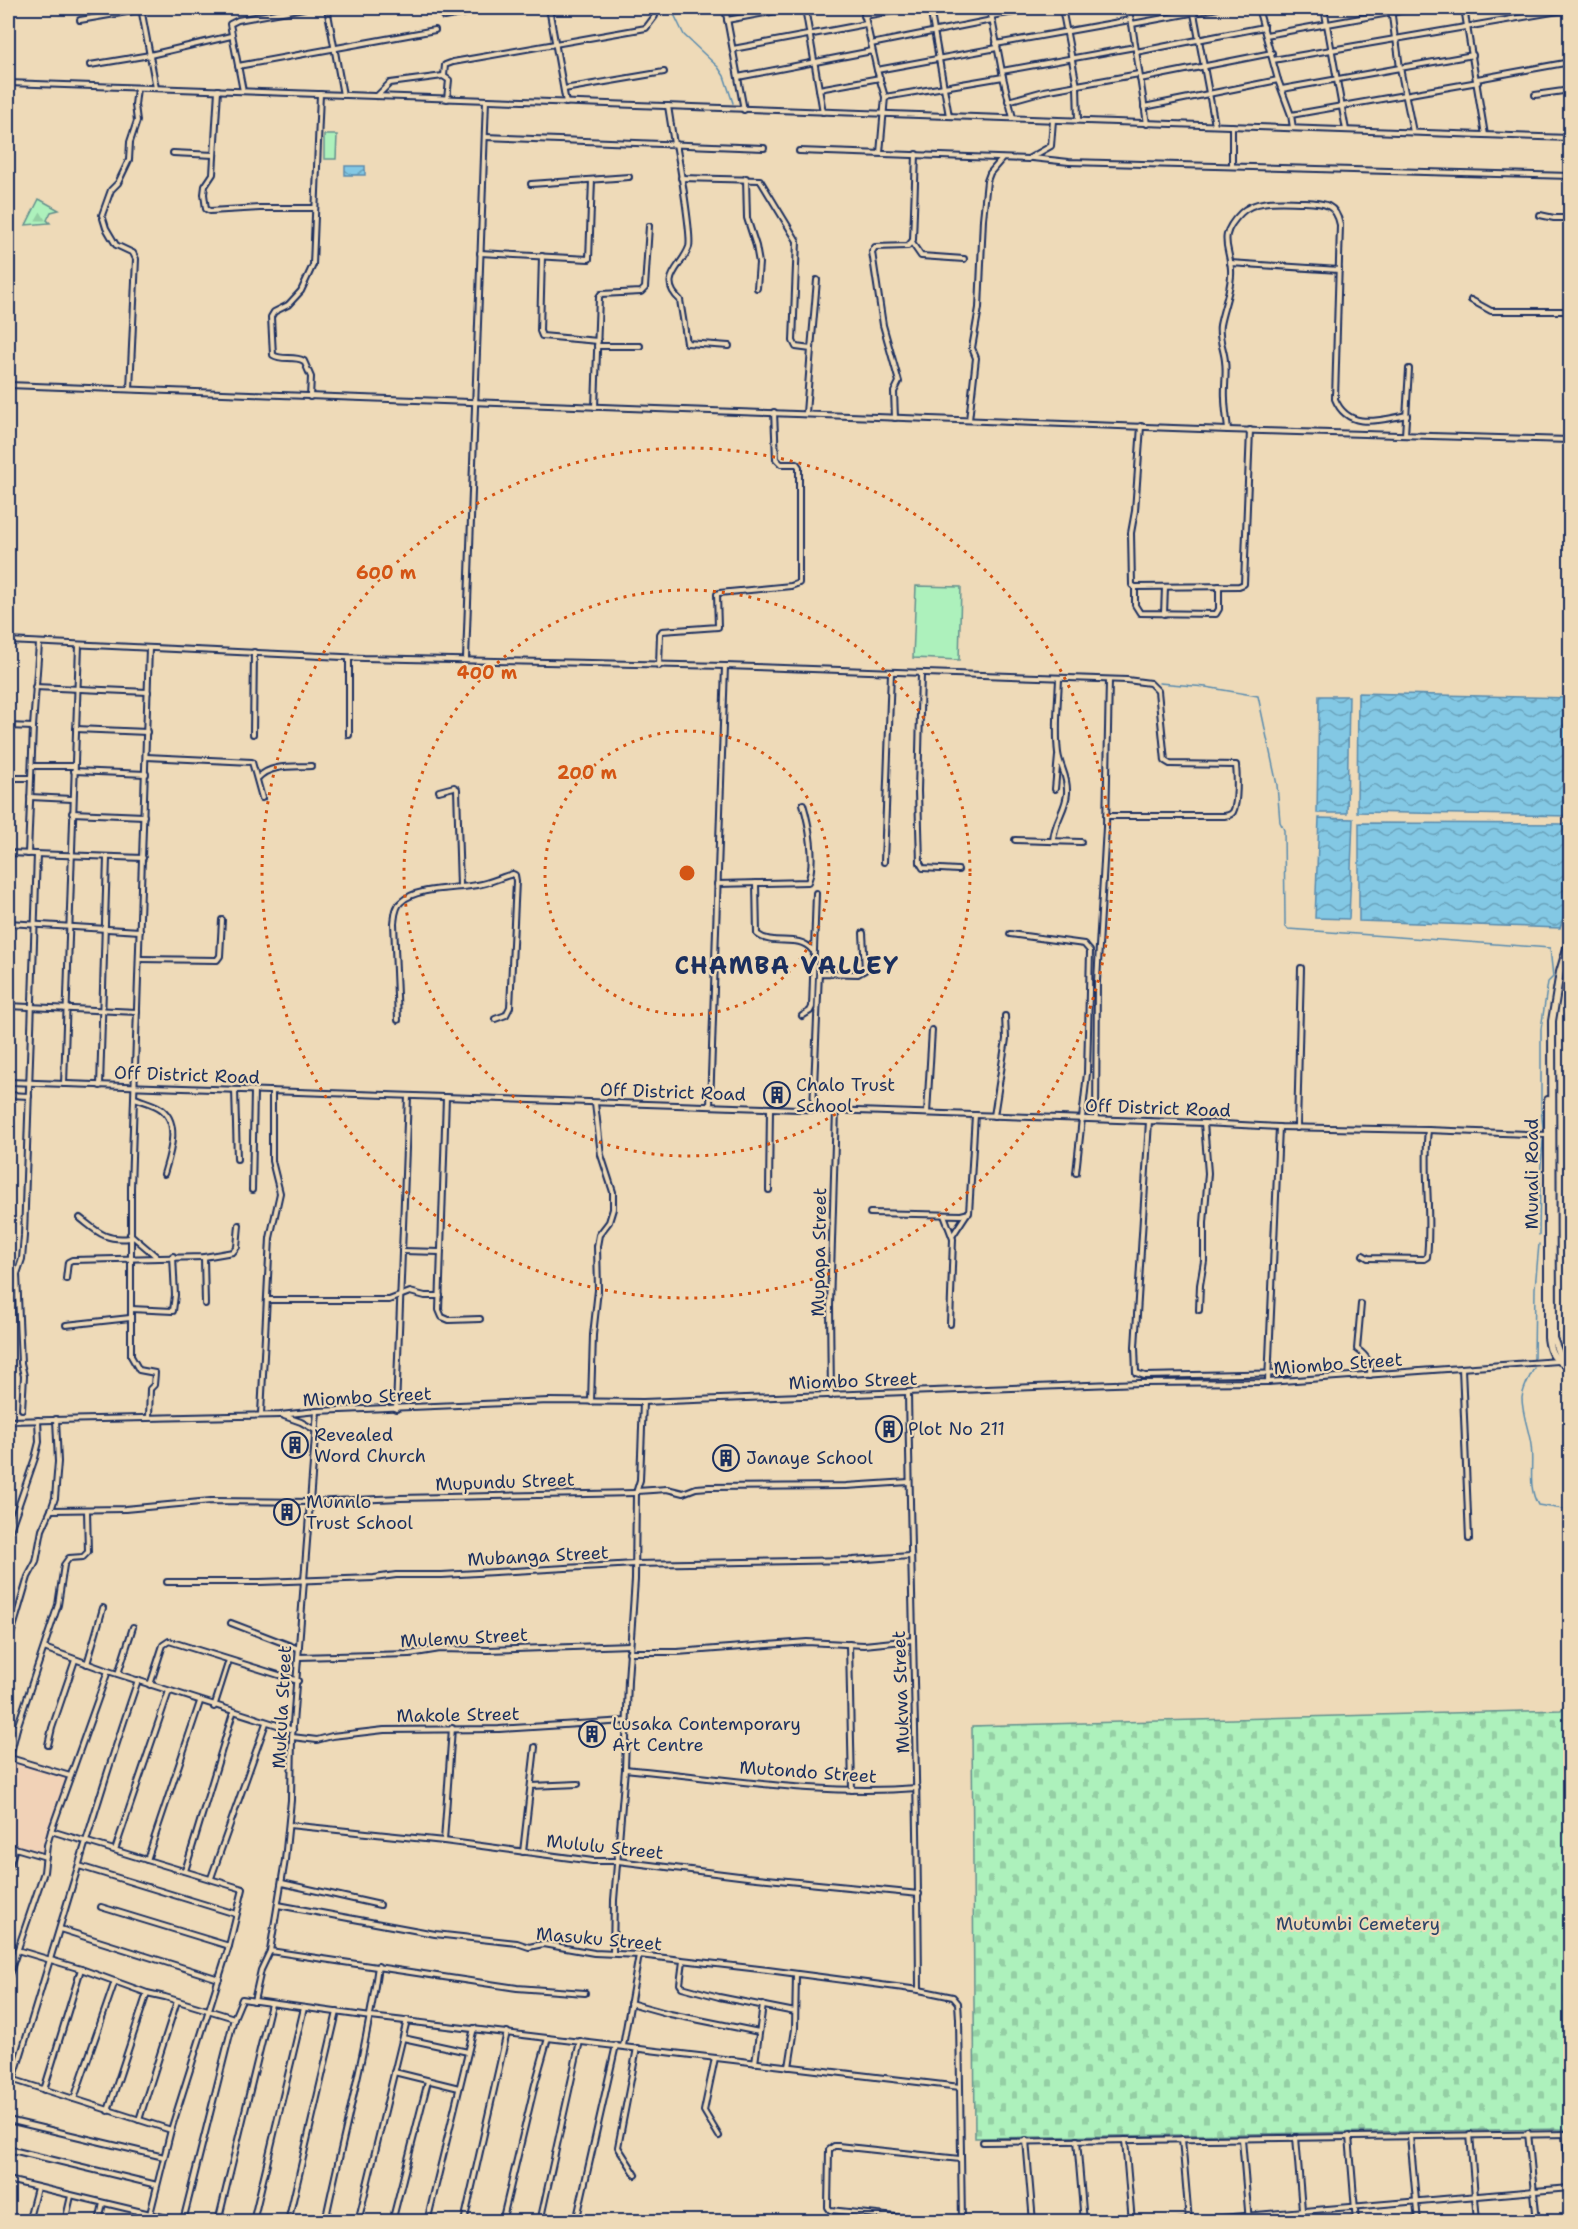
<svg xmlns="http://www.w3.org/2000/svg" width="1578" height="2229" viewBox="0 0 1578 2229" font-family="'Shantell Sans',sans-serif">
<defs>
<pattern id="forest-firs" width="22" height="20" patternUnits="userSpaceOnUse" patternTransform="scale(1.5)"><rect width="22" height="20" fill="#adf1bc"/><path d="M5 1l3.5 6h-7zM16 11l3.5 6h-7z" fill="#94cfa4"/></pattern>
<pattern id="cemetery-stones" width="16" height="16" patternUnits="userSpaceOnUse" patternTransform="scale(1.5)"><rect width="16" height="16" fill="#adf1bc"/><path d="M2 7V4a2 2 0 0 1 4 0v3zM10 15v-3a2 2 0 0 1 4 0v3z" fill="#94cfa4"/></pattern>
<pattern id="water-waves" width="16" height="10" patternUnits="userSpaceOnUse" patternTransform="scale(1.5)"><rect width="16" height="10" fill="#83c8e4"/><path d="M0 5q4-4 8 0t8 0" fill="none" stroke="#6aa3bc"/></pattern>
</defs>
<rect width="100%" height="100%" fill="#eedab8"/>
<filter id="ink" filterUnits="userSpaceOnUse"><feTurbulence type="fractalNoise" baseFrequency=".0167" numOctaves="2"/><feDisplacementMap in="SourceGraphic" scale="12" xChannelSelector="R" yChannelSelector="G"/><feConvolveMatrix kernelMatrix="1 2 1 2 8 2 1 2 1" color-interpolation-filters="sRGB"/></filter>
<g filter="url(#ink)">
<!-- built -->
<path fill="#f1d2b7" d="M12 1761 68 1778 44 1854 8 1843V1774Z"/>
<!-- forest -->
<path fill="url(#forest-firs)" stroke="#64908d" stroke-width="1.5" d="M39 199 59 210 51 212 47 220 50 223 26 225Z"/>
<!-- cemetery -->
<path fill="url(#cemetery-stones)" stroke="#64908d" stroke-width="1.5" d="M1570 1697V2129L975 2138 972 1726 1561 1710Z"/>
<!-- pitch -->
<g fill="#adf1bc" stroke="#64908d" stroke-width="1.5">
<path d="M324 135H337L336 159H324Z"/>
<path d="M916 586 961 587 959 660 913 658Z"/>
</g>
<!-- water -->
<g fill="url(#water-waves)" stroke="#598bae" stroke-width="1.5">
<rect x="345" y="166" width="20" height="9"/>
<path d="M1358 693 1570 698V816L1357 812Z"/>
<path d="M1319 696H1349L1347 813H1317Z"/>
<path d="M1319 818 1353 819 1349 919 1315 918Z"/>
<path d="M1359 823 1570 824V896L1560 928 1359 921Z"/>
</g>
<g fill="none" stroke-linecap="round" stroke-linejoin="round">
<!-- stream -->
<g stroke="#598bae" stroke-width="1.5">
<path d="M671 8 684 35 718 67 724 76 733 103"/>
<path d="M1159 683 1206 687 1258 696 1277 785 1280 822 1284 830 1285 920V926L1288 929 1550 948 1553 977 1548 982 1541 1029V1108L1543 1128"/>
<path d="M1568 981H1570"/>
<path d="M1539 1235 1540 1177 1543 1140"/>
<path d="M1534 1359 1535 1288 1539 1244"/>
<path d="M1534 1368C1530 1377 1523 1387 1522 1398 1522 1414 1529 1430 1531 1445 1534 1466 1527 1486 1538 1505L1569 1510"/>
<path d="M1570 1460 1567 1591 1570 1614"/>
</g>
<defs>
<g id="street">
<path d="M141 8 156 88"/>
<path d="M327 8 343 95"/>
<path d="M549 8 566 103"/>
<path d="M725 8 744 110"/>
<path d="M805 8 823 112"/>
<path d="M863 8 877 70 885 97 880 153"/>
<path d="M930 8 949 116"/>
<path d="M990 8 1003 77 1013 118"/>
<path d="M1062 8 1077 86 1078 120"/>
<path d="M1128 8 1132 24 1147 124"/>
<path d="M1193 8 1215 125"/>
<path d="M1258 8 1278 80 1291 115 1293 128"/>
<path d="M1324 8 1346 130"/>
<path d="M1391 8 1395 39"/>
<path d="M1464 8 1485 135"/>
<path d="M1531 8 1532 14"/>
<path d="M864 16 911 8"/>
<path d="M991 16 1038 8"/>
<path d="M444 17 493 8"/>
<path d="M80 20 151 8"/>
<path d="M727 20 793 8"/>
<path d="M1132 24 1218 8"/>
<path d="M1266 35 1417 8"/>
<path d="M1396 38 1400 68 1413 132"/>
<path d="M871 44 992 20"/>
<path d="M996 44 1130 20"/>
<path d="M733 49 866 24"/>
<path d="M1136 52 1264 27"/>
<path d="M1273 60 1570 9"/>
<path d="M90 65 150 55 231 36"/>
<path d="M238 66 435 30"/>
<path d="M877 70 997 48"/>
<path d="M1002 71 1135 47"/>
<path d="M444 76 445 65 453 62 646 28 655 16 654 8"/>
<path d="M738 77 872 51"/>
<path d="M1140 79 1272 53"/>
<path d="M1477 79 1570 62"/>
<path d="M8 83 1570 138"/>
<path d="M564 89 664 72"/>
<path d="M819 89 880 78"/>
<path d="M1282 89 1473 55"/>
<path d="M218 90 213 174 205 186 204 194 206 209 210 211 260 208H315"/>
<path d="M243 91 230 24 238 20 304 8"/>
<path d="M1535 95 1570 90"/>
<path d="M377 96 390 83 443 76 449 80 447 99"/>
<path d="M885 97 1003 77"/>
<path d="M1008 101 1044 91 1139 74"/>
<path d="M668 106 674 144"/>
<path d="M1144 107 1278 80"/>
<path d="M1291 115 1478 82"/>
<path d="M1232 126V166"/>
<path d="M485 137 764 148"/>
<path d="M676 144C679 160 692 237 689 247 682 267 657 279 680 300L687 343 729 346"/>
<path d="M799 151 1028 159 1051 146 1053 120"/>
<path d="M173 153 214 155"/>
<path d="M1032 158 1069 162 1570 176"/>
<path d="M681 178 760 180 797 241 793 341 796 347 811 349 806 413"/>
<path d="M746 178 747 218 756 246 759 263 757 288"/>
<path d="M531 184 629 177"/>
<path d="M1540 215 1554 218H1570"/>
<path d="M912 243 921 256 964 259"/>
<path d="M480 253 589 259 592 180"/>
<path d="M542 256 540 331 542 336 598 341"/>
<path d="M1230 263 1339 270"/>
<path d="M1471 300 1491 311H1570"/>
<path d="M597 346H640"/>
<path d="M811 349 817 280"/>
<path d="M8 385 1228 430 1570 440"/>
<path d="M130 389 136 259 133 253 116 245 106 228 102 215 111 190 118 183 129 160 130 142 137 121 135 105 137 88"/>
<path d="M310 397 311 377 304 361C294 355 282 361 273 355L271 317 274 312 288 305 301 291 313 265 320 94"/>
<path d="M595 407 599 297 601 294 641 292 645 288 649 226"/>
<path d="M895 418 894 392 899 382 883 325 872 252 875 247 908 246 913 240 916 154"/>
<path d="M969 420 976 358 972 348 979 308 983 219 987 181 990 173 1002 159"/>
<path d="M1141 426 1135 511 1131 533 1132 585 1135 587 1239 586 1244 584 1250 430"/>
<path d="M1228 430C1227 419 1225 408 1225 398 1224 386 1227 373 1225 361 1224 349 1218 338 1220 325 1223 309 1230 293 1231 276 1233 248 1214 240 1241 213 1256 198 1284 202 1303 202 1323 203 1336 203 1340 225L1335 399C1348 431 1380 420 1407 415"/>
<path d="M1405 435 1409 369"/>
<path d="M1135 587V605L1140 613 1216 614 1219 609V586"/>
<path d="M1164 614 1165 587"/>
<path d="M8 641 364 658 725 666 1127 680 1150 683 1158 691 1165 761 1170 764 1236 765C1237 776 1238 803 1233 812 1230 816 1228 815 1224 816H1106"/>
<path d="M466 659 486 100"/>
<path d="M659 666 660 634 662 631 718 627 717 594 719 593 791 586 799 583V467L797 464H781L776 459 774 412"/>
<path d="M921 674 918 791 920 863 923 868 958 870"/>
<path d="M35 687 148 692"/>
<path d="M8 726 33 727"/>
<path d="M76 729 147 732"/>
<path d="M253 734 254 652"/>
<path d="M349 735V658"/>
<path d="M146 757 252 762 262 798"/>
<path d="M32 766H74"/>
<path d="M74 771 146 774"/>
<path d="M8 778H31"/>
<path d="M258 778C270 764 294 767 311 766"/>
<path d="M1055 789 1058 756"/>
<path d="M439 791 454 787 457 789 460 887"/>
<path d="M30 797 72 799"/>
<path d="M72 813 144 816"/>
<path d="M1015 840 1081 842"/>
<path d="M1053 841C1054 821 1066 810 1067 793 1068 775 1060 768 1058 753 1055 729 1058 703 1059 679"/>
<path d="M8 853 143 858"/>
<path d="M28 854 33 727 39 644"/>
<path d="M884 862 891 673"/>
<path d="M756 883 757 934C773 947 798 933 812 950"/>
<path d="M717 884 808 882C816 862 809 824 803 804"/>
<path d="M8 923 140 931"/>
<path d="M1010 934 1084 944 1090 951 1087 1073 1076 1173"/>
<path d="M139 959 217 960 220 956 222 920"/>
<path d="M8 1006 137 1012"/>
<path d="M802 1016 810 1011 812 1007 816 893"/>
<path d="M398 1020 394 923C395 916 395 907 401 902 416 887 457 889 477 885 490 883 501 877 513 874L515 875 516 881 510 1007 506 1015 495 1019"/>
<path d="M8 1082 1204 1123 1279 1127 1428 1130 1549 1135"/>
<path d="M64 1084 79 645"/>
<path d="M100 1086 107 858"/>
<path d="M235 1090 237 1159"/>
<path d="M8 1095 29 1096"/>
<path d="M446 1097 439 1310 442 1317 449 1320 480 1319"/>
<path d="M135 1098C142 1101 151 1103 158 1107 182 1120 170 1154 164 1174"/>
<path d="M8 1099 10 1082"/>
<path d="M710 1106 725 666"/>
<path d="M813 1109 819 973 858 974 865 970 863 933"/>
<path d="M927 1113 932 1030"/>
<path d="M994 1116 1006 1039 1005 1016"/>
<path d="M1096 1119 1097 981 1106 827 1109 680"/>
<path d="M1149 1121 1135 1347 1136 1373 1145 1376 1288 1373"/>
<path d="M1297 1128 1301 968"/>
<path d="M252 1190 254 1091"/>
<path d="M769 1190 770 1108"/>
<path d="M870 1213 961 1215 969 1213 975 1115"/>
<path d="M944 1215 953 1239 950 1324"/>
<path d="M80 1218C98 1232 105 1241 130 1238"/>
<path d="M130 1234 157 1257"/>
<path d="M953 1235 966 1215"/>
<path d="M402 1251 440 1252"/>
<path d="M1363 1255 1368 1258 1424 1259 1427 1257C1432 1214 1423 1173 1428 1130"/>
<path d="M204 1257 205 1304"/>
<path d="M66 1279 68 1262 72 1260 204 1257 233 1252 237 1247 239 1225"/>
<path d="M267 1300H389L410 1292 425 1296H440"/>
<path d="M1361 1304 1357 1349C1367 1356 1371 1363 1370 1375"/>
<path d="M131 1309 173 1311 175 1295 173 1256"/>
<path d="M1199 1310 1200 1285 1204 1261V1223L1208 1173 1204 1123"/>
<path d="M66 1325 130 1318"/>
<path d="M1462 1368 1469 1539"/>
<path d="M1268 1382 1279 1127"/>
<path d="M908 1392C911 1592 918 1791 919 1990"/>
<path d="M831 1396 830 1306 836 1110"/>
<path d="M591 1402 593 1335 598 1290 597 1246 599 1235 609 1222 613 1209V1192L601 1155 595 1103"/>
<path d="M22 1409 24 1376 21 1363 17 1274 22 1259 24 1236 37 854"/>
<path d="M396 1409 408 1096"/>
<path d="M261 1414 270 1238 280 1193 272 1161V1091"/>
<path d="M284 1416 301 1422 315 1430"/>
<path d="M149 1417 150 1389 154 1385 155 1373 139 1370 131 1356V1188L149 648"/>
<path d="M8 1421 280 1415 317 1411 549 1401 643 1402 1140 1383 1268 1382 1558 1361"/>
<path d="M637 1491 667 1489 683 1493 696 1488 709 1487 846 1486 909 1482"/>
<path d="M51 1510 125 1509 211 1501 311 1502 400 1498 636 1493"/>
<path d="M8 1536 35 1458 39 1442 38 1420"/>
<path d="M167 1582H260L374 1578 396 1575H442L635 1564 853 1560 910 1556"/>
<path d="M231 1623 299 1649"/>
<path d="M849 1644 852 1790"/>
<path d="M8 1645 28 1577 36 1562 42 1530 51 1510 55 1498 58 1462 56 1419"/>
<path d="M44 1648 108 1671"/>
<path d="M629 1652H677L807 1642 864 1645 913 1640"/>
<path d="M299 1657 410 1654 440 1649 488 1650 630 1645"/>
<path d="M87 1664 103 1608"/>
<path d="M118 1674 133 1627"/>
<path d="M150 1685 163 1645 169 1641 298 1681"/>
<path d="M214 1707 229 1660"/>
<path d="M8 1725 17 1728"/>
<path d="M292 1737 317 1740 332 1736 384 1730 499 1729 626 1721"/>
<path d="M48 1745 52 1728 75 1660"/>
<path d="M10 1758 70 1776"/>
<path d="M8 1765 17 1728 58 1605 64 1565 69 1558 83 1557 88 1552 87 1510"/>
<path d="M625 1769C723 1778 818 1796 917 1788"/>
<path d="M531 1786 578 1784"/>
<path d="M289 1825 444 1841 593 1861H618L747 1877 919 1894"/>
<path d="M444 1841 452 1728"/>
<path d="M8 1846 46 1857"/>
<path d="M115 1850 169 1691"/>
<path d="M523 1852 535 1747"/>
<path d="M147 1860 200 1702"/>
<path d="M79 1866 236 1914"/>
<path d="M8 1870 15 1848"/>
<path d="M185 1871 233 1713"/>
<path d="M211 1878 266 1723"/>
<path d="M282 1883 380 1905"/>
<path d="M278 1905 435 1934 517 1943 529 1947 543 1944 594 1953 639 1955 768 1970 919 1990 953 1997 958 2003 959 2019 962 2222"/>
<path d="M101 1907 229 1946"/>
<path d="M60 1929 219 1979"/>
<path d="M17 1950 81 1969 147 1993 165 1997 234 2018 183 2221"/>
<path d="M270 1951 517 1988 585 1993"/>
<path d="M613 1953 614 1900 625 1769 628 1680 635 1580 636 1493 640 1480 643 1402"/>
<path d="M683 1961 680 1984 682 1987 719 1997 795 2012"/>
<path d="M8 1978 44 1872 47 1845 51 1831"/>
<path d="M254 2001 261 1970 270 1951 285 1860 291 1800 292 1737 317 1411"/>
<path d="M630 2003 670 2014 759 2032"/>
<path d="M234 2018 242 1999 371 2017 960 2087"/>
<path d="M403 2038 468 2052"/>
<path d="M623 2046 639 1955"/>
<path d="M715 2058 704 2111 719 2136"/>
<path d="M755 2063 763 2005"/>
<path d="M789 2067 795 2029 796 1974"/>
<path d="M394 2072 459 2088"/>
<path d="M8 2078 171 2130"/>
<path d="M13 2080C55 1947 92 1813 138 1680"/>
<path d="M44 2090 81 1969"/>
<path d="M74 2099 115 1981"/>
<path d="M108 2111 147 1993"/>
<path d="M8 2120 164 2157"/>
<path d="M139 2120 177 2001"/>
<path d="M1528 2133 1537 2222"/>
<path d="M1470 2134 1477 2222"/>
<path d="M1565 2134 1570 2199"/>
<path d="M1349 2136 1356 2222"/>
<path d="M1410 2136 1418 2222"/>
<path d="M1296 2137 1303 2222"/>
<path d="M1182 2139 1189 2221"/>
<path d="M1242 2139 1249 2222"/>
<path d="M1026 2140 1033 2222"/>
<path d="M1077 2140 1084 2222"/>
<path d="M1125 2140 1132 2222"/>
<path d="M983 2142 1570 2134"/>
<path d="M8 2149 157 2185"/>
<path d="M636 2175 618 2147 637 2048"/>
<path d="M8 2180 184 2222"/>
<path d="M150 2214 171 2130 229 1946 243 1889 51 1831 108 1671 293 1730"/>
<path d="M28 2222 37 2188"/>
<path d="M65 2222 71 2196"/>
<path d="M99 2222 103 2203"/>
<path d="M135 2222 138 2212"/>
<path d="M218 2222 271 2004"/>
<path d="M253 2222 304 2008"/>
<path d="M288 2222 337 2012"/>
<path d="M325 2222C343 2136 366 2052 378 1966"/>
<path d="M358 2222 407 2020"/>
<path d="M392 2222 428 2081"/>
<path d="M427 2222 474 2028"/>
<path d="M464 2222 507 2032"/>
<path d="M502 2222 535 2084 548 2038"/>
<path d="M540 2222 580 2041"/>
<path d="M576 2222 616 2045"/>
<path d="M943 2222 830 2210 828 2207 829 2150 834 2146H838L960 2159"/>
<path d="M1176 2222 1570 2188"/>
</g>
<g id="secondary">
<path d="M1570 938 1560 972 1552 1021 1553 1338 1560 1356 1570 1359"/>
<path d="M1548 1100V1338C1550 1354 1554 1360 1570 1366"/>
</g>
</defs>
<!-- street casing -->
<use href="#street" stroke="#1b2f5e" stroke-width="8"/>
<!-- secondary casing -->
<use href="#secondary" stroke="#1b2f5e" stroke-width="10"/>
<!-- street -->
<use href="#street" stroke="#eedab8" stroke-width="4"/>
<!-- secondary -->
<use href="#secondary" stroke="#eedab8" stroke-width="6"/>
</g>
</g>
<!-- distance rings -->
<g fill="none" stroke="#d45514" stroke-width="3" stroke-dasharray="3 6">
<circle cx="687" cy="873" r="142"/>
<circle cx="687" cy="873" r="283"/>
<circle cx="687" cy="873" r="425"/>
</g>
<!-- icons -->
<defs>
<symbol id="building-ring" viewBox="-11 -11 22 22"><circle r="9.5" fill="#eedab8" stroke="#1b2f5e" stroke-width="1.5"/><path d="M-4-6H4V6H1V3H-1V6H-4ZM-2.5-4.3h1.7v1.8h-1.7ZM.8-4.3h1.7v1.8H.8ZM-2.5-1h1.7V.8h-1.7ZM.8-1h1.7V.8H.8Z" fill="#1b2f5e"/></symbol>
</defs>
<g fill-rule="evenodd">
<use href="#building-ring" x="762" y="1080" width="30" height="30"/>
<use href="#building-ring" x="874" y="1414" width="30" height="30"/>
<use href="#building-ring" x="280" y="1430" width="30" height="30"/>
<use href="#building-ring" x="711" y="1443" width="30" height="30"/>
<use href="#building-ring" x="272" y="1497" width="30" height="30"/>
<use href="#building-ring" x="577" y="1719" width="30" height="30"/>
</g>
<g text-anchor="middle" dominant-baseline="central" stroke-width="4.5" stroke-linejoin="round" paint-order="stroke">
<!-- street labels -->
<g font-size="18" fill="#1b2f5e" stroke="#eedab8">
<text transform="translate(187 1075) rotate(2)">Off District Road</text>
<text transform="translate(673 1092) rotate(2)">Off District Road</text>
<text transform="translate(1158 1108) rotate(2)">Off District Road</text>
<text transform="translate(1532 1174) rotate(-90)">Munali Road</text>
<text transform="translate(819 1252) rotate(-89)">Mupapa Street</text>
<text transform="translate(1338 1364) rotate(-4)">Miombo Street</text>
<text transform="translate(853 1381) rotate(-2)">Miombo Street</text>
<text transform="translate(367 1397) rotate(-3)">Miombo Street</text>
<text transform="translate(505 1482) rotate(-2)">Mupundu Street</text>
<text transform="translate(538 1556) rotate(-3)">Mubanga Street</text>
<text transform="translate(464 1638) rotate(-3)">Mulemu Street</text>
<text transform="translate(901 1692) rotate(-92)">Mukwa Street</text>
<text transform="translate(282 1707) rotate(-87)">Mukula Street</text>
<text transform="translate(458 1715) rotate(-1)">Makole Street</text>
<text transform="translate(808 1772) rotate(4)">Mutondo Street</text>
<text transform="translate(605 1847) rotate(6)">Mululu Street</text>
<text transform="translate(599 1939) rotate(5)">Masuku Street</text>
</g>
<!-- poi labels -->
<g font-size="18" fill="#1b2f5e" stroke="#eedab8" text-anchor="start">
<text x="796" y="1085">Chalo Trust<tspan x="796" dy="21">School</tspan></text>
<text x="908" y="1429">Plot No 211</text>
<text x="314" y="1435">Revealed<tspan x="314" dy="21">Word Church</tspan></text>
<text x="746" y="1458">Janaye School</text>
<text x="306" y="1502">Munnlo<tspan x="306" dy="21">Trust School</tspan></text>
<text x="612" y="1724">Lusaka Contemporary<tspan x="612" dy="21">Art Centre</tspan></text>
</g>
<!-- park labels -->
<g font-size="18" fill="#2a4267" stroke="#eedab8">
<text x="1358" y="1924">Mutumbi Cemetery</text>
</g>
<!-- district labels -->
<g font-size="24" font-weight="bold" letter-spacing="1.5" fill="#1b2f5e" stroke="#eedab8">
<text x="787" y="966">CHAMBA VALLEY</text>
</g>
</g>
<circle cx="687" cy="873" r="9" fill="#d45514" stroke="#eedab8" stroke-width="3"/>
<g font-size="18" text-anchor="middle" font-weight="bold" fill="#d45514" stroke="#eedab8" stroke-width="4.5" stroke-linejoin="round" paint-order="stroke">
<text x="386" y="579">600 m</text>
<text x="487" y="679">400 m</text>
<text x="587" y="779">200 m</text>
</g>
<!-- margin -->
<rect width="1578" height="2229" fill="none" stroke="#eedab8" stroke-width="30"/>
<rect x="15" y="15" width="1548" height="2199" fill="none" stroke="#1b2f5e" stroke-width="2" filter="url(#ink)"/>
</svg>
